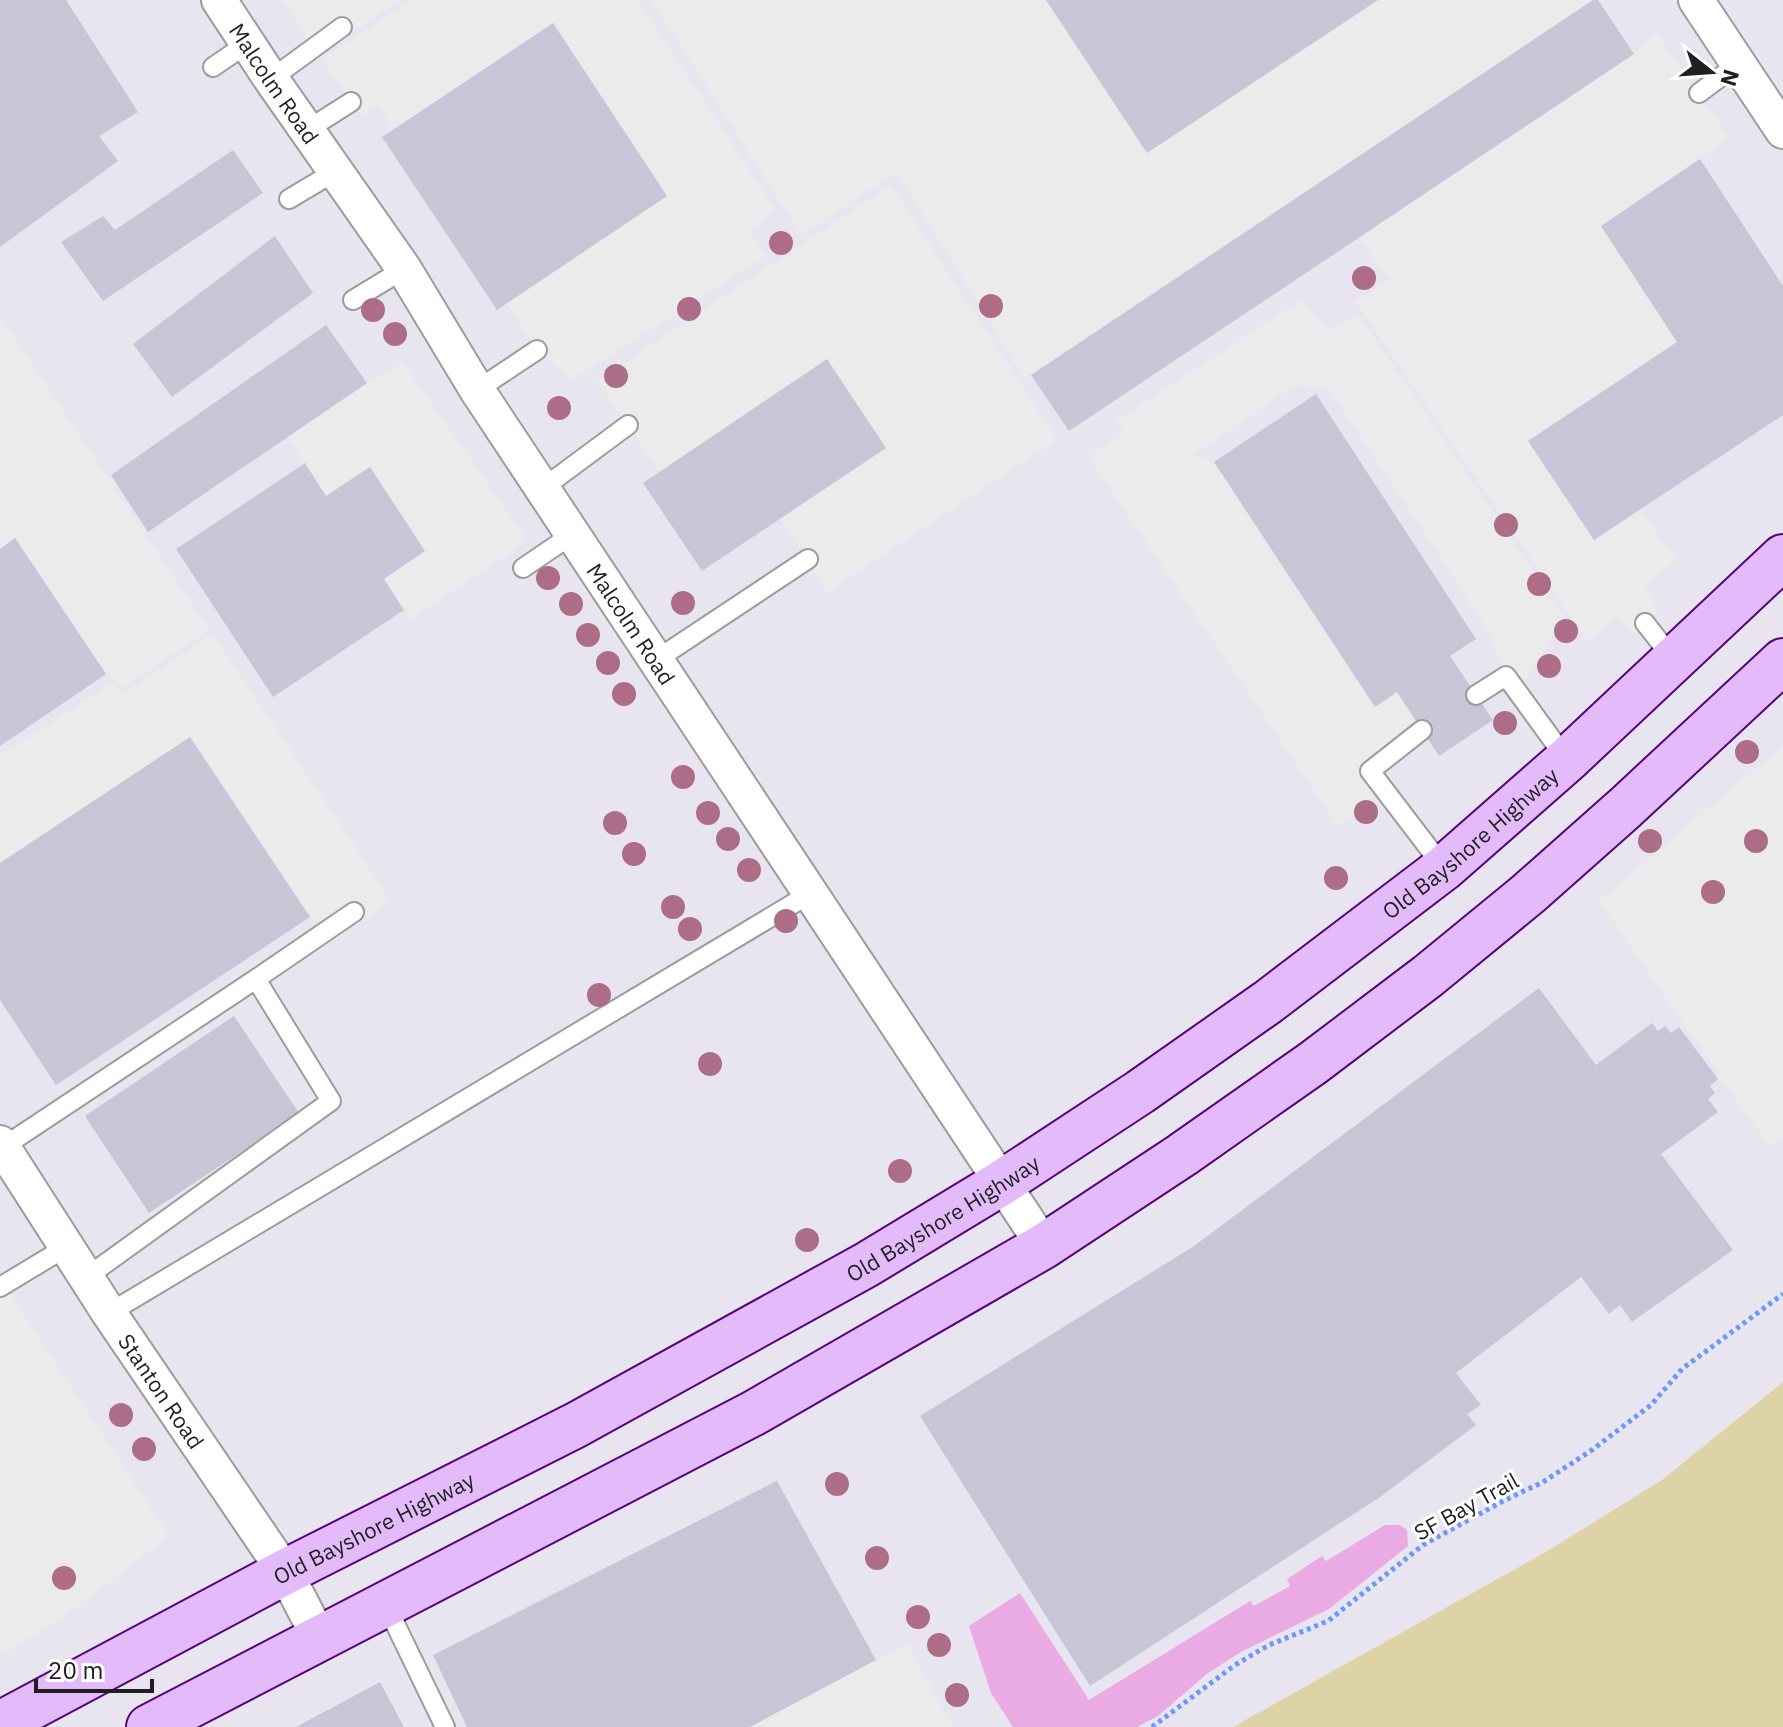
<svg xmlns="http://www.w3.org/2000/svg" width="1783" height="1727" viewBox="0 0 1783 1727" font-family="'IBM Plex Sans',sans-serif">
<rect width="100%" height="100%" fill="#e8e5f0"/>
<!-- grass -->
<path fill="#eaabe4" d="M1385 1525H1400L1407 1530 1408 1546 1329 1609 1241 1652 1208 1673 1158 1716 1137 1727H1013L991 1693 969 1626 1020 1593 1089 1700 1250 1601 1254 1606 1290 1586 1287 1579 1322 1556 1326 1561Z"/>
<!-- parking -->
<g fill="#ebebeb">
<path d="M283 0H399L318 54Z"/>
<path d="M412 0H638L775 209 749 231 767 255 572 380 537 350 379 106 361 115 322 59Z"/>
<path d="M652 0H1046L1147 153 1378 0H1593L1025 379 897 172 801 235Z"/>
<path d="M1657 34 1729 138 1601 226 1677 342 1528 441 1594 540 1640 510 1676 560 1645 586 1658 611 1645 623 1632 634 1618 617 1587 641 1355 301 1389 280 1359 238 1634 54Z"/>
<path d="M891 185 1057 440 827 592 781 518 886 448 827 360 660 472 597 381Z"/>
<path d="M1303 299 1327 330 1359 315 1564 616 1527 679 1506 676 1488 630 1331 391 1295 385 1194 454 1214 462 1375 706 1397 692 1419 724 1375 758 1366 782 1373 794 1338 826 1089 457 1125 433 1116 421Z"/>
<path d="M0 315 209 630 123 688 106 674 15 539 0 549Z"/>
<path d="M403 363 528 541 411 619 384 579 425 551 370 467 326 496 288 437 367 383Z"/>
<path d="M213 634 391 901 332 942 310 917 190 737 0 863V756L113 683 123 694Z"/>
<path d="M1783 746V1137L1769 1146 1599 901Z"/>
<path d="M0 1278 169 1536 62 1618 0 1656Z"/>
<path d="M908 1645 953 1727H750L876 1660Z"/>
</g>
<!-- water -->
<path fill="#ddd3a6" d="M1783 1382V1727H1233L1544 1553 1662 1480Z"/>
<!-- building -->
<g fill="#c6c6d7">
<path d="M0 0H66L138 112 99 136 118 161 0 247Z"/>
<path d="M1046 0H1378L1147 153Z"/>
<path d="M1593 0H1598L1634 54 1069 431 1031 375Z"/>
<path d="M553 23 667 196 497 310 382 137Z"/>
<path d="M233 150 263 193 103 301 61 242 103 216 115 230Z"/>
<path d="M1700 159 1783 286V415L1594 540 1528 441 1677 342 1601 226Z"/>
<path d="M275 236 313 293 172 397 133 344Z"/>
<path d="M326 325 367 383 148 532 111 475Z"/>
<path d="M827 359 886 448 702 571 643 483Z"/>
<path d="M1316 394 1476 639 1450 656 1493 720 1439 756 1397 692 1375 707 1214 462Z"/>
<path d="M305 463 326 496 370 467 425 551 384 579 404 610 273 697 176 549Z"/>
<path d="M15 538 106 674 0 746V549Z"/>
<path d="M190 737 310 917 56 1085 0 1000V863Z"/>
<path d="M1539 988 1596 1065 1652 1023 1658 1031 1665 1026 1671 1033 1679 1027 1718 1079 1710 1086 1715 1093 1708 1099 1718 1112 1661 1154 1733 1250 1632 1322 1620 1305 1609 1314 1581 1277 1456 1373 1481 1405 1467 1414 1476 1425 1380 1497 1090 1686 920 1416 1194 1246Z"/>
<path d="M234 1016 299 1113 149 1213 85 1116Z"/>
<path d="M777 1481 876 1660 750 1727H467L433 1655Z"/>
<path d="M380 1682 404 1727H296Z"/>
</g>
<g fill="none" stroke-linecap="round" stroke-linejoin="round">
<defs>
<g id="lane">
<path d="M213 67 248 43"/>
<path d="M271 79 342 27"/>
<path d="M1699 93 1738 64"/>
<path d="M307 130 351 102"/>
<path d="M289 199 336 171"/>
<path d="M353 300 404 269"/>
<path d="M477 390 537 350"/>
<path d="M543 488 628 425"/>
<path d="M523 568 573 534"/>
<path d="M1645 623 1674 660"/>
<path d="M656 660 808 559"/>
<path d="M1476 695 1506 676 1567 760"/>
<path d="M1422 730 1370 771 1444 868"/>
<path d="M256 979 354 912"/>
<path d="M3 1147 256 979 331 1101 88 1276"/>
<path d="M0 1287 68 1246"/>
<path d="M109 1313 811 893"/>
<path d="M386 1605 445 1727"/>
</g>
<g id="street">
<path id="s1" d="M219 0 271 79 404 269 477 390 1044 1246"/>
<path d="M1696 0 1783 131"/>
<path id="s2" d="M0 1143 109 1313 285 1572 320 1639"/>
</g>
<g id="secondary">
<path id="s3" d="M0 1724 285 1572 576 1425 866 1265 1003 1182 1140 1092 1268 1002 1444 868 1567 760 1783 557"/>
<path d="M149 1727 754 1413 1044 1246 1182 1155 1313 1063 1428 976 1528 894 1625 808 1783 661"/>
</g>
</defs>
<!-- lane casing -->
<use href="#lane" stroke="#9c9c9c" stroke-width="22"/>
<!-- street casing -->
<use href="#street" stroke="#9c9c9c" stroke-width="38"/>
<!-- secondary casing -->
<use href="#secondary" stroke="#550578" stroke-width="48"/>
<!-- path -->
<path stroke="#6c98fa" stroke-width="5" stroke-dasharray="4 4" stroke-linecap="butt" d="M1152 1727 1235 1665 1269 1645 1328 1621 1423 1545 1505 1500 1543 1482 1592 1450 1651 1405 1682 1369 1783 1294"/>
<!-- lane -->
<use href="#lane" stroke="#fff" stroke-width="18"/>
<!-- street -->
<use href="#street" stroke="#fff" stroke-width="34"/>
<!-- secondary -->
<use href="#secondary" stroke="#e3bafa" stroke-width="44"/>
</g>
<!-- trees -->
<g fill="#ae6d87">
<circle cx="781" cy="243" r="12"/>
<circle cx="1364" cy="278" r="12"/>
<circle cx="991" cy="306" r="12"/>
<circle cx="689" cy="309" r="12"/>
<circle cx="373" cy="310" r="12"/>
<circle cx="395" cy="334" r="12"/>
<circle cx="616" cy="376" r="12"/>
<circle cx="559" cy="408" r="12"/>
<circle cx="1506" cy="525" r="12"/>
<circle cx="548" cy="578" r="12"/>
<circle cx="1539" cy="584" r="12"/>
<circle cx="683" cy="603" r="12"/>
<circle cx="571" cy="604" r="12"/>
<circle cx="1566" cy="631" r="12"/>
<circle cx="588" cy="635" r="12"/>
<circle cx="608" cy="663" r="12"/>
<circle cx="1549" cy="666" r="12"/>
<circle cx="624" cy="694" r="12"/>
<circle cx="1505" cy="723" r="12"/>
<circle cx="1747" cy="752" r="12"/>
<circle cx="683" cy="777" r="12"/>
<circle cx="1366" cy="812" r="12"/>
<circle cx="708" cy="813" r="12"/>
<circle cx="615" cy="823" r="12"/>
<circle cx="728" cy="839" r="12"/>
<circle cx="1650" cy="841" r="12"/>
<circle cx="1756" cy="841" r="12"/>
<circle cx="634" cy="854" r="12"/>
<circle cx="749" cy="870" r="12"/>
<circle cx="1336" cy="878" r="12"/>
<circle cx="1713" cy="892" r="12"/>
<circle cx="673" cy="907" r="12"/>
<circle cx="786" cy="921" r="12"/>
<circle cx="690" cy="929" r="12"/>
<circle cx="599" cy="995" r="12"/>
<circle cx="710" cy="1064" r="12"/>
<circle cx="900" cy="1171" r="12"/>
<circle cx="807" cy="1240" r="12"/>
<circle cx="121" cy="1415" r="12"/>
<circle cx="144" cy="1449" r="12"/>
<circle cx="837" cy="1484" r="12"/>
<circle cx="877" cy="1558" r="12"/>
<circle cx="64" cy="1578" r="12"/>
<circle cx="918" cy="1617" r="12"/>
<circle cx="939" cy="1645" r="12"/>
<circle cx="957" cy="1695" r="12"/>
</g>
<g text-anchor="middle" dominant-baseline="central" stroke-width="6" stroke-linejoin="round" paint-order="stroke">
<!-- street labels -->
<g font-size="22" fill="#1f1f1f" stroke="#fff">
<text stroke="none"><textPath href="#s1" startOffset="100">Malcolm Road</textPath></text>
<text stroke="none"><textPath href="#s1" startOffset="748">Malcolm Road</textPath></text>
<text stroke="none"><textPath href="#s3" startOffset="1718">Old Bayshore Highway</textPath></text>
<text stroke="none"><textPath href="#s3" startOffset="1070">Old Bayshore Highway</textPath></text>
<text stroke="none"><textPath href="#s2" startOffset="296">Stanton Road</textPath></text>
<text transform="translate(1466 1506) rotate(-29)">SF Bay Trail</text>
<text stroke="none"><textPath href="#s3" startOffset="422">Old Bayshore Highway</textPath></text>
</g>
</g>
<!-- north arrow -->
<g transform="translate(1711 72) rotate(107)" stroke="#ffffff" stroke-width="6" paint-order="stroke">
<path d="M0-6L14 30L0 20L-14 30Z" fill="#1f1f1f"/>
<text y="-12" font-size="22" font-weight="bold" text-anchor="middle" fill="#1f1f1f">N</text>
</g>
<!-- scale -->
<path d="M36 1679v12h116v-12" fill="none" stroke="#1f1f1f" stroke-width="4"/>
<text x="48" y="1679" font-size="24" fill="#1f1f1f" stroke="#ffffff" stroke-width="6" paint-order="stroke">20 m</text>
</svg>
